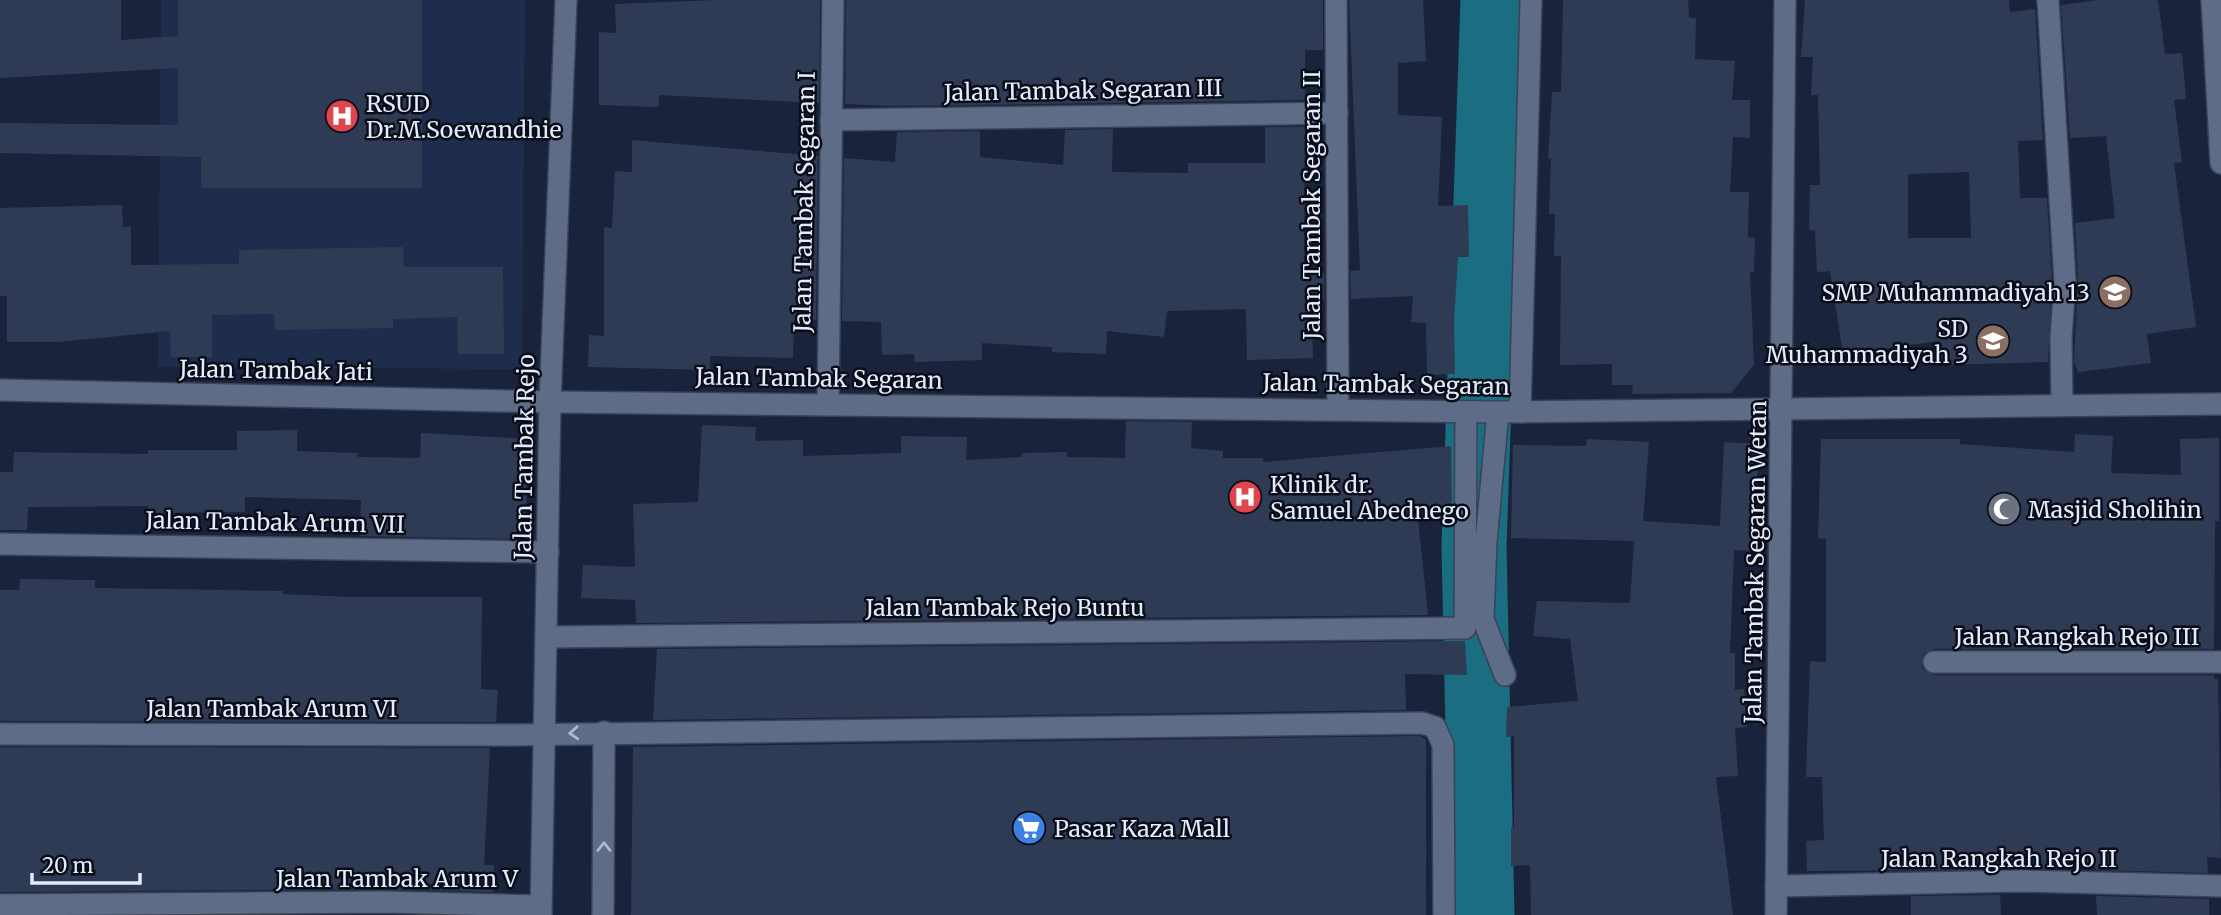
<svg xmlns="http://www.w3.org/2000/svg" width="2221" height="915" viewBox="0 0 2221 915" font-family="Merriweather,serif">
<rect width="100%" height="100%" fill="#19243c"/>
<!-- built -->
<path fill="#1f2d4c" d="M161 0H525L522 369 158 367Z"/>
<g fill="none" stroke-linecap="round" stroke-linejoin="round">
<!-- river -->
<path stroke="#1b6e82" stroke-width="65" d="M1482 915 1474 546 1493 0"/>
</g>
<!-- building -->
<g fill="#2f3b55" fill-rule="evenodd">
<path d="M0 0H121V40L178 36V0H422V188H201V157L0 153V123L178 125V68L0 78Z"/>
<path d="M718 0H820L819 103 659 95 658 107 599 105V32L616 33 615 4Z"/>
<path d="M846 0H1323V50H1305V100L890 106 845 104Z"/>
<path d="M1349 0H1423L1426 61 1398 63V115L1442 117 1438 206 1468 205 1469 257H1458L1454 320 1455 374 1427 375 1426 323 1411 322 1413 296 1351 299 1350 271 1360 270Z"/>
<path d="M1563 0H1688L1689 18H1696L1695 59 1735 61 1732 100H1750V138L1733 137 1730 192H1749L1748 237 1755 238 1754 272H1750L1754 365 1731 393 1632 394 1633 385H1612V364L1560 365 1561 256H1554L1555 214H1549L1551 159H1548L1552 92H1561Z"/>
<path d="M1805 0H2009L2010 12 2035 9 2043 140 2018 141 2020 198H2047L2052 281 2048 362 1939 365V341L1843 354 1830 271 1817 272 1815 231 1809 230 1810 185H1820L1818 95H1811L1813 57H1801ZM1969 172 1971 238H1908V174Z"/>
<path d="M2099 0H2158L2165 54 2182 53 2186 99 2174 100 2182 162 2174 163 2196 327 2147 334 2151 363 2078 372 2074 361 2078 280 2075 223 2115 218 2106 136 2070 138 2061 5Z"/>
<path d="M1265 127H1305L1304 273 1324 272V300H1311L1313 358 1247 360 1246 309 1167 311 1164 337 1107 331 1106 354 1052 352V347L982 343V360L915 362 914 354 882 355 881 322 842 321 844 158 895 162 897 132 980 131V157L1063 165 1065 130 1113 129 1112 172 1188 173V163H1265Z"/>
<path d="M632 140 818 156 816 320H794L793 358 710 356V370L588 367 589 335 604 336V227L612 228 615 171 632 172Z"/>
<path d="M122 205 123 227H131V265L239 264V250L403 247 404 267H503L504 354H458L457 317 393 319V328L275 330 274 314 212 315V357H171L170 331 58 342H7V296H0V208Z"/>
<path d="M1126 421 1192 422 1191 448 1223 451V458H1263V462L1451 446 1452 517 1418 519 1428 615 636 623 635 600 581 598 583 565 635 567 633 504 698 502 702 425 756 427 755 441 803 440V456L901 453V436L967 437 966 460 1022 457V453L1067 452V457L1125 458Z"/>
<path d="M297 430V451L358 453V457L420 458 421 433 528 439 525 539 360 536 361 500 245 497V512L148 513V506L28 507 27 530H0V472H13L14 452 148 454V450H237V431Z"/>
<path d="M2075 434 2113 436 2111 473 2181 475 2180 439 2219 438V521H2215L2214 649H1934L1923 655 1922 668 1934 675H2214V679H2218L2221 858 2207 857 2208 873 2096 870 2095 865 2052 869 1807 871 1806 841 1824 840 1822 777H1806L1810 661 1826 662V539L1818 538 1821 439H1960V444L2074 452Z"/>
<path d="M1587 439 1649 442 1643 521 1720 526 1724 442 1759 444 1753 551 1734 550 1730 653H1735V690L1744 689 1747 727 1735 728 1738 776 1716 777 1733 915H1531L1530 865 1511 866V828H1514V736L1506 737 1507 707 1578 701 1570 639 1533 636 1537 601 1630 603 1634 541 1511 538 1513 445 1586 446Z"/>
<path d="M20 579 95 580V588L283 591V594L349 597H482L481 689 498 690 496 722 0 721V590H19Z"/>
<path d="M1465 641 1467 675 1405 674 1406 710 653 720 657 649Z"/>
<path d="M1420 736 1426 740V915H631L633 747Z"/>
<path d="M0 747 490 748 484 865H494L493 892 384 889 0 892Z"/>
<path d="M2000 895 2001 915H1911V896Z"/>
<path d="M2096 896 2209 899V915H2097Z"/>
</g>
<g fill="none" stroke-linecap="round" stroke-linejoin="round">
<defs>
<g id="minor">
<path d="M1336 0 1338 409"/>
<path d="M2048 0 2065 281 2061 337 2062 405"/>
<path d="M2212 0 2221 163"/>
<path d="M831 120 1337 113"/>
<path d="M0 390 550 402 1498 412 2221 404"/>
<path d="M828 405 833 0"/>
<path d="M1498 412 1486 542 1483 619 1505 675"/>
<path d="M1520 412 1531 0"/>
<path d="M0 544 548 552"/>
<path d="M546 637 1465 628 1466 412"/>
<path d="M1934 662H2221"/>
<path d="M0 734 511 735 1422 723 1435 727 1443 745 1444 915"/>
<path d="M1776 886 2020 881 2221 886"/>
<path d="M0 905 384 902 541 906"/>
<path d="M541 915 550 402 566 0"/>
<path d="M603 915 604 732"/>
<path d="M1776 915 1785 0"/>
</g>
</defs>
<!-- minor casing -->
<use href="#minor" stroke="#3a4256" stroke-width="24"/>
<!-- minor -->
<use href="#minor" stroke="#5e6c88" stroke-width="21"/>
</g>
<!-- one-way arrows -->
<defs><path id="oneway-chevron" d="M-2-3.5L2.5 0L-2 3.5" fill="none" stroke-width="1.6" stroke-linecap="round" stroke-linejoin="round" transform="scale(1.75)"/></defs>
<g stroke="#aeb9ce">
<use href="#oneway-chevron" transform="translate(574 733) rotate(177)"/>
<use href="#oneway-chevron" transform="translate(604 847) rotate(-90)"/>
</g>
<!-- icons -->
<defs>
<symbol id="hospital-disc" viewBox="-11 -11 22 22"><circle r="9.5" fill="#e0444e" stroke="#080d18"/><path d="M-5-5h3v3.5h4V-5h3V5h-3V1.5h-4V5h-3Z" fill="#fff"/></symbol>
<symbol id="school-disc" viewBox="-11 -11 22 22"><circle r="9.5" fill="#8d6e63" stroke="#080d18"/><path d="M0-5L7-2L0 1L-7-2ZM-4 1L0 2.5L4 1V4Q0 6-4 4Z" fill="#fff"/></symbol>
<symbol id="mosque-disc" viewBox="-11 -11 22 22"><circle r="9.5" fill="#6b7280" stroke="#080d18"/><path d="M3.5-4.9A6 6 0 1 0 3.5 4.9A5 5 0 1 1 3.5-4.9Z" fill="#fff"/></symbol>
<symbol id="supermarket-disc" viewBox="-11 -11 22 22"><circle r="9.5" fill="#3f7fe0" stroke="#080d18"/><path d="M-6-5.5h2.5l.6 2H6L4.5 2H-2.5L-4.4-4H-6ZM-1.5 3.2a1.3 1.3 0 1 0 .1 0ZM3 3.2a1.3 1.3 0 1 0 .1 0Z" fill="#fff"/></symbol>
</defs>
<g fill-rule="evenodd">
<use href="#hospital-disc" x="323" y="97" width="38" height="38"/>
<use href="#school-disc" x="2096" y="273" width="38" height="38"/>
<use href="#school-disc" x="1974" y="322" width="38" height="38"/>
<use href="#hospital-disc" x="1226" y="478" width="38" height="38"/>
<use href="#mosque-disc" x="1985" y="490" width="38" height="38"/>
<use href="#supermarket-disc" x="1010" y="809" width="38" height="38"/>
</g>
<g text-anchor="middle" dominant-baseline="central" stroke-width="5" stroke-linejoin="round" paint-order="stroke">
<!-- street labels -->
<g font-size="23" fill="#e3ecfc" stroke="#080d18">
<text transform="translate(1083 90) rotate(-1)">Jalan Tambak Segaran III</text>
<text transform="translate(804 202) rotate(-89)">Jalan Tambak Segaran I</text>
<text transform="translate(1311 205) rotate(-90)">Jalan Tambak Segaran II</text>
<text transform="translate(276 370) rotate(1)">Jalan Tambak Jati</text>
<text transform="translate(819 378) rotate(1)">Jalan Tambak Segaran</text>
<text transform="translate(1386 384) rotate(1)">Jalan Tambak Segaran</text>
<text transform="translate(524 457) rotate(-89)">Jalan Tambak Rejo</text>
<text transform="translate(275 522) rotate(1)">Jalan Tambak Arum VII</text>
<text transform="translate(1755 562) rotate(-89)">Jalan Tambak Segaran Wetan</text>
<text x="1005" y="607">Jalan Tambak Rejo Buntu</text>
<text x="2077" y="636">Jalan Rangkah Rejo III</text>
<text x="272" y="708">Jalan Tambak Arum VI</text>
<text x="1999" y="858">Jalan Rangkah Rejo II</text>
<text x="397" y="878">Jalan Tambak Arum V</text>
</g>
<!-- poi labels -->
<g font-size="23" fill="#e3ecfc" stroke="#080d18" text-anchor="start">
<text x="366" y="103">RSUD<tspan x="366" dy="26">Dr.M.Soewandhie</tspan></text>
<text x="2090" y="292" text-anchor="end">SMP Muhammadiyah 13</text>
<text x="1968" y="328" text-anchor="end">SD<tspan x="1968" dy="26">Muhammadiyah 3</tspan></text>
<text x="1270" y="484">Klinik dr.<tspan x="1270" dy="26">Samuel Abednego</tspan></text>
<text x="2028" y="509">Masjid Sholihin</text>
<text x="1054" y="828">Pasar Kaza Mall</text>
</g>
</g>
<!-- scale -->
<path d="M32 873v10h108v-10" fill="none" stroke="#e3ecfc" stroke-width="3.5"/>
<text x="42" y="873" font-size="21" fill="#e3ecfc" stroke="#080d18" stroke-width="5" paint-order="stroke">20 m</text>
</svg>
